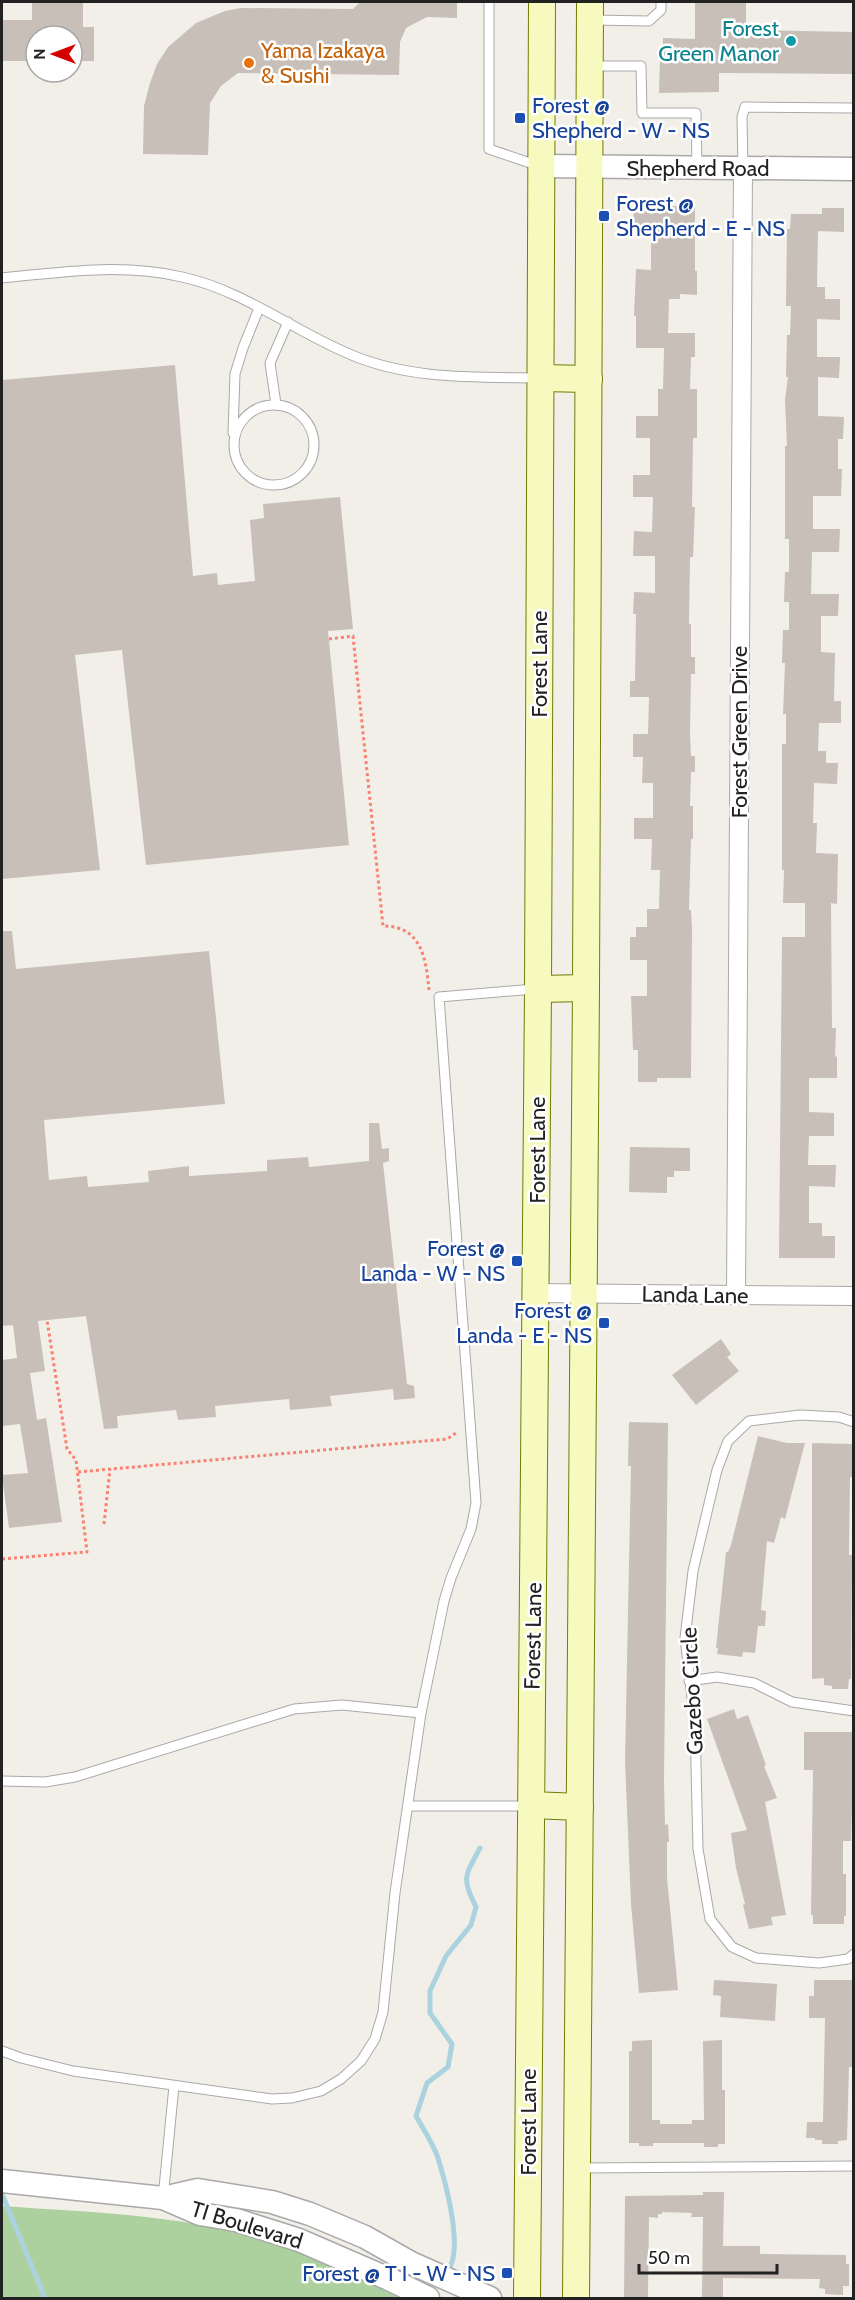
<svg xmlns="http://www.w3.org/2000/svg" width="855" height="2300" viewBox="0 0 855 2300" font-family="Cabin,sans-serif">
<rect width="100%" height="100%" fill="#f2efe9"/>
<!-- forest -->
<path fill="#add19e" d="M2 2206C99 2213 198 2215 291 2248 328 2260 365 2280 399 2298H2Z"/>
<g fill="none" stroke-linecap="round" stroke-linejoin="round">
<!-- stream -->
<g stroke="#aad3df" stroke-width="5">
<path d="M2 2194 45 2298"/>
<path d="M451 2265C461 2240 446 2184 438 2158 433 2143 423 2129 416 2116L427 2083 448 2067 452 2044 430 2013V1991L446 1956 471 1925 476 1907C461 1878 465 1876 480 1848"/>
</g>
</g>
<!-- building -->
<g fill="#c7bfb8">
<path d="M32 2H83V27H94V61H72V36H36V61H2V20H32Z"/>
<path d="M360 2H457V18L427 17 406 28 400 42 399 75 238 73 221 86 210 103 208 155 143 154 144 106 150 83 157 64 168 47 196 23 225 11 241 8 353 9Z"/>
<path d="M695 2H746V30L854 32V74L719 73V92L659 93 660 59H663V38L695 39Z"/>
<path d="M633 206H695V271H697V295L680 294V299H669L668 333H695V357H691L690 389H697V438H693L692 507H695L693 557H690L689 624H691V657H695V674H691L690 734 691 756H695V772H691L690 806H693V839H691L689 910H691L692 929 691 1078H657V1082H638V1050H633L631 996H647V960H630V937H636V927H647V909H659L660 870H651L652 839H634V818H653V783H642L643 757H633V734H648L649 697H630V681H635L636 614H633L634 592 655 593V556H633L634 531 652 532 653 497H633V475H650V438H636V416H658V389H663L664 348H636V316H634L636 269 651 270V228H634Z"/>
<path d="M822 208H844V232L818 231 817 287H825V299H840V320L817 319V357H840L839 378 818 377V416L844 417 843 439H838V469H842L841 496H813V529H840L839 552H812L811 594H839L838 616H821V652L835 653 834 701H841V723H819L818 751H826V763H838L837 784 814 783 813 823H817L816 853 838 854 837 904 831 903 832 1028H836L835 1056 837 1057V1078H809V1112L834 1113V1136H809L808 1165H836L835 1187 809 1186V1223H822V1236H835V1258H779L782 937H805V903H783L784 870H782V744H786V714H783L785 663H782L783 630H789V602H784L785 572H789V539H785V446H787L785 400 788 377H786L787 335H790L791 306H786L787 229H790L791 214H822Z"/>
<path d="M175 365 193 576 217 573 218 585 255 581 250 520 264 518 263 504 340 497 353 629 328 631 349 845 146 865 122 650 75 655 100 870 2 879V380Z"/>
<path d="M2 931H12L16 969 209 951 225 1104 44 1120 49 1180 87 1176 88 1187 149 1182 148 1171 189 1166V1176L267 1171V1160L308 1157 309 1167 369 1161V1123H379L382 1149 389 1148V1161L383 1163 407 1384 414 1386 415 1398 394 1400 393 1389 330 1396 332 1406 290 1410 289 1399 215 1406 216 1417 178 1420 176 1410 117 1416 118 1428 104 1429 86 1316 38 1321 45 1371 30 1373 37 1420 46 1418 62 1522 9 1528 2 1475 28 1473 20 1424 2 1426V1360L17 1358 13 1325 2 1326Z"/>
<path d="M630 1147 690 1148V1171H674V1177H667V1193L629 1192Z"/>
<path d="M721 1339 731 1354 727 1357 739 1371 696 1405 672 1375Z"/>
<path d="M629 1422 668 1423 664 1781 665 1825 668 1824 669 1842H667V1878L678 1990 639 1993 631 1904 625 1761 631 1466H628Z"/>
<path d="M758 1436 787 1443H805L785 1519 781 1517 774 1543 767 1541 761 1610 766 1611 765 1626H758L755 1653 743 1652 742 1657 717 1654 718 1648H716L726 1552H728L731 1545Z"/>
<path d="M812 1443 854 1444V1477H850L849 1555H852L851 1679H849L848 1689H832V1686L824 1685V1678L812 1679Z"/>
<path d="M734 1709 737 1719 748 1715 766 1765 764 1766 777 1798 765 1802 786 1915 771 1917 773 1925 749 1929 743 1905 745 1904 736 1868 731 1833 747 1830 707 1719Z"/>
<path d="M804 1732H854L851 1841H843V1874H846V1916H844V1924H813V1915H811L813 1770H804Z"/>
<path d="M714 1980 777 1984 775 2021 720 2017 721 1996 713 1995Z"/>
<path d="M814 1980H854V2067H849L847 2140 838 2141V2144H822V2140H815V2138H806L807 2122H823L825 2018H809V1996H814Z"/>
<path d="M652 2040V2120H660V2124H692V2120H704L703 2041 722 2040V2090H725V2144H718V2147H704V2143H653V2146H639V2143H629V2051H632V2041Z"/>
<path d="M703 2192H724L723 2246H760V2254L846 2255V2264H849V2286H843V2295L825 2294V2289L819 2288 820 2279 723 2278V2298H702L703 2217H691L692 2213 662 2212V2214H658V2218L649 2217 648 2298H624L625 2196 703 2195Z"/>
</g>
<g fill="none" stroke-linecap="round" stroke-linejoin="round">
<defs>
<g id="service">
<path d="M489 2V149L539 166"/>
<path d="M592 20 649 21 661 10V2"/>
<path d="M592 66H641L642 113H696L697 167"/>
<path d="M743 167 742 117 745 107 854 108"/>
<path d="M2 278C62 272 122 263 182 277 242 290 291 329 347 353 407 380 474 377 539 378"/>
<path d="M276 404 270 363 288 322"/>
<circle cx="274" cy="445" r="40"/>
<path d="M233 433 235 374 243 348 259 308"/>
<path d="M854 1422 839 1417 800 1415 749 1421 728 1441 717 1470 693 1571 685 1638 695 1723 698 1849 710 1919 732 1947 756 1958 819 1963 848 1959 854 1954"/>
<path d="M689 1681 717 1677 754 1683 792 1702 854 1711"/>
<path d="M2 1781 45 1782 75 1777 294 1709 342 1705 421 1713"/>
<path d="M408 1806H529"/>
<path d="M2 2051 21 2058 73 2071 272 2099 292 2098 321 2091 341 2079 361 2061 375 2039 383 2012 395 1893 421 1713 444 1601 451 1578 471 1529 476 1503 439 997 535 989"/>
<path d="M580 2168 854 2166"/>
<path d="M163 2198 174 2086"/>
</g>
<g id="minor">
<path d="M536 1293 854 1296"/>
<path d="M736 1295 743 168"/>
</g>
<g id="tertiary">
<path d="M542 166 854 169"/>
<path d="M2 2181 163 2198 200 2214 236 2220 299 2240 389 2279 428 2298"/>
<path d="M163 2198 198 2190 272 2202 310 2214 365 2237 411 2263 490 2298"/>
</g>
<g id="secondary">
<path d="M541 378 589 379"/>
<path d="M538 989 586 988"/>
<path d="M531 1805 580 1807"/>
<path d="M527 2298 538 989 542 2"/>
<path d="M576 2298 586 988 590 2"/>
</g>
</defs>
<!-- service casing -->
<use href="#service" stroke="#a9a9a9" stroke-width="11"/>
<!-- minor casing -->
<use href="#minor" stroke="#a9a9a9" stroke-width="20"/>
<!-- tertiary casing -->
<use href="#tertiary" stroke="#a9a9a9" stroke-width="25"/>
<!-- secondary casing -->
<use href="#secondary" stroke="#707d05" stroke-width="28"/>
<!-- path -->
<g stroke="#fa8072" stroke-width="3" stroke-dasharray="3 3" stroke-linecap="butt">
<path d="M329 639 353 636 383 926C422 926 426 959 429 990"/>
<path d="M78 1472 447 1439 456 1433"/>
<path d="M104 1524 110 1469"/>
<path d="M2 1559 87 1552 76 1460 67 1449 47 1320"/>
</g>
<!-- service -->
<use href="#service" stroke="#fff" stroke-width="9"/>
<!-- minor -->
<use href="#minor" stroke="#fff" stroke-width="18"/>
<!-- tertiary -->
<use href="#tertiary" stroke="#fff" stroke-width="22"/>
<!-- secondary -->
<use href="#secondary" stroke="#f7fabf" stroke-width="26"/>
</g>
<!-- markers -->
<circle fill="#0f9aa8" stroke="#fff" stroke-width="2" cx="791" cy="41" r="6"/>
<circle fill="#e8710a" stroke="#fff" stroke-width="2" cx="249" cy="63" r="6"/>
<g fill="#1a4fb4" stroke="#fff" stroke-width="2">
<rect x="514" y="112" width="12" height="12" rx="3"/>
<rect x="598" y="210" width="12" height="12" rx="3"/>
<rect x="511" y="1255" width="12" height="12" rx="3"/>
<rect x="598" y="1317" width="12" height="12" rx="3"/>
<rect x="501" y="2267" width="12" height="12" rx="3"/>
</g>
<g text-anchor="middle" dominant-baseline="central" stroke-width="5" stroke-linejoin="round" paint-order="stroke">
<!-- culture labels -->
<g font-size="22" fill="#0d838f" stroke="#fff" text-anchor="end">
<text x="779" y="28">Forest<tspan x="779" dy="25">Green Manor</tspan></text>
</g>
<!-- food labels -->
<g font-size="22" fill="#c56008" stroke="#fff" text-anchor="start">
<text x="261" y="50">Yama Izakaya<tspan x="261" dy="25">&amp; Sushi</tspan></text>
</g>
<!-- transit labels -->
<g font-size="22" fill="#164399" stroke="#fff" text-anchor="end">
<text x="532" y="105" text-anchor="start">Forest @<tspan x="532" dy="25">Shepherd - W - NS</tspan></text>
<text x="616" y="203" text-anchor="start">Forest @<tspan x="616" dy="25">Shepherd - E - NS</tspan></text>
<text x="505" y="1248">Forest @<tspan x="505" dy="25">Landa - W - NS</tspan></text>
<text x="592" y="1310">Forest @<tspan x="592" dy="25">Landa - E - NS</tspan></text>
<text x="495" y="2273">Forest @ T I - W - NS</text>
</g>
<!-- street labels -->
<g font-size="22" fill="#222" stroke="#fff">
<text x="698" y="168">Shepherd Road</text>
<text transform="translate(539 664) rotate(-90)">Forest Lane</text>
<text transform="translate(739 732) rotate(-90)">Forest Green Drive</text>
<text transform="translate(537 1150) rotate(-90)">Forest Lane</text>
<text transform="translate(695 1295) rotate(1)">Landa Lane</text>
<text transform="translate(533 1636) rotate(-89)">Forest Lane</text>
<text transform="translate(692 1691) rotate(-93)">Gazebo Circle</text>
<text transform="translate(528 2122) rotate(-90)">Forest Lane</text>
<text transform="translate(247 2225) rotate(17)">TI Boulevard</text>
</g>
</g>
<!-- border -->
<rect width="855" height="2300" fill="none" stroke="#222222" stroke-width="6"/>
<!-- north arrow -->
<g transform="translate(54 54) rotate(270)"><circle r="28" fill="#ffffff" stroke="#a7a7a7" stroke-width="1.5"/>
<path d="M0-4.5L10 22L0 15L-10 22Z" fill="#d40000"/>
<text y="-9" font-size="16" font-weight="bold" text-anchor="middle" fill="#222222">N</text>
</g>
<!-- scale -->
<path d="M639 2264v9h138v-9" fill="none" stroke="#222222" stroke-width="3"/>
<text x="648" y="2264" font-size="18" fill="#222222" stroke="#ffffff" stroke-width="4.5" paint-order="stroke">50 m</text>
</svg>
